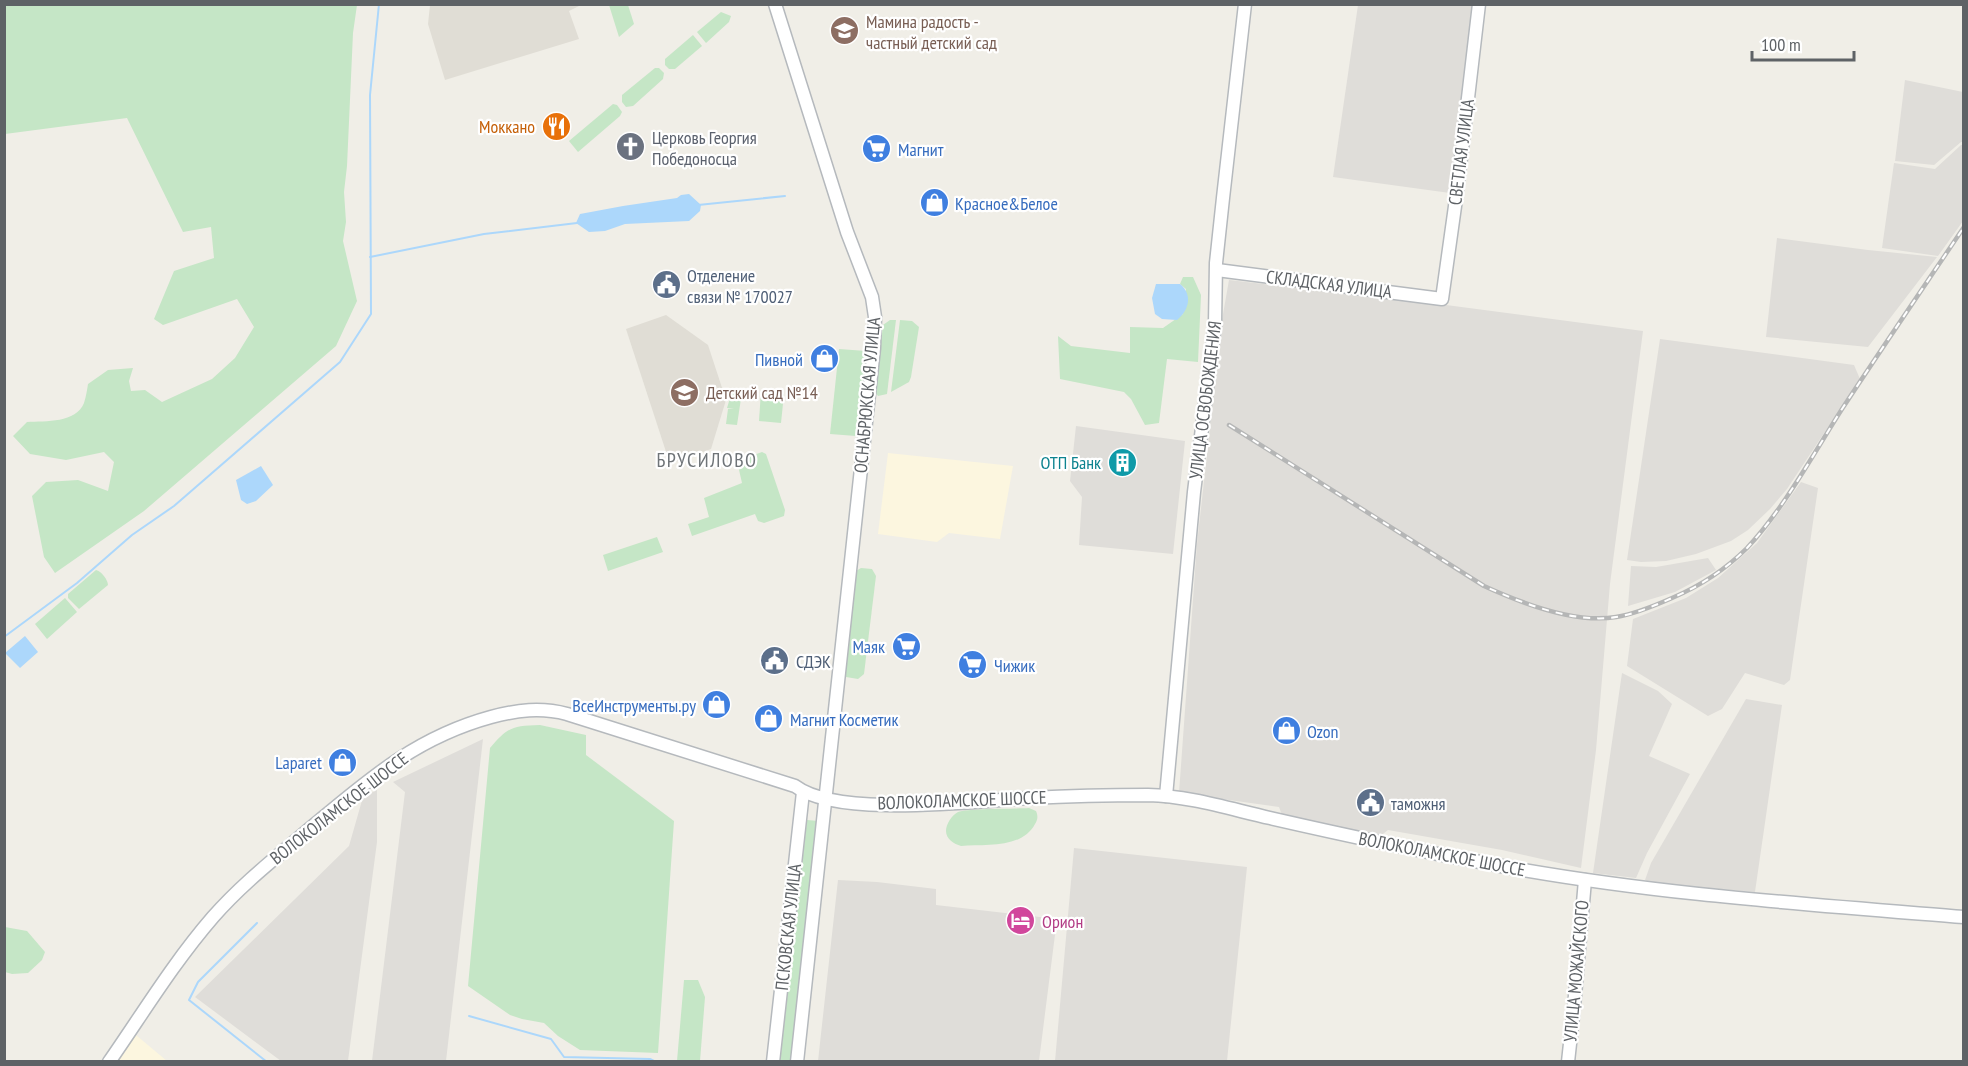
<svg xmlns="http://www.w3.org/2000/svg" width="1968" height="1066" viewBox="0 0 1968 1066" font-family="'PT Sans Narrow',sans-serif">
<rect width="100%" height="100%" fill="#f0eee7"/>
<!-- commercial -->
<g fill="#fcf6df">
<path d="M888 453 1013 466 1000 539 949 533 937 542 878 534Z"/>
<path d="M136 1035 167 1061H118Z"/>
</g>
<!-- industrial -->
<g fill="#dfddd9">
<path d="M1358 5H1472L1450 193 1333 177Z"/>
<path d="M1905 80 1963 92V142H1961L1934 165 1895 161Z"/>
<path d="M1961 145H1964L1963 221 1938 256 1882 248 1894 163 1935 169Z"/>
<path d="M1777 238 1868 250 1937 257 1868 347 1766 337Z"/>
<path d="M1229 280 1431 303 1643 331 1610 584 1596 750 1581 868 1502 850 1388 830 1379 837 1283 818 1279 807 1179 793 1197 544 1222 320Z"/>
<path d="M1660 339 1854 365 1860 379 1787 489 1770 509 1748 530 1731 541 1696 554 1666 561 1641 562 1627 560Z"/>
<path d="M1076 426 1185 441 1173 554 1079 545 1082 497 1070 481Z"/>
<path d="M1801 482 1818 488 1790 680 1784 685 1745 673 1722 709 1708 716 1627 666 1633 619 1686 598 1718 578 1757 543Z"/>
<path d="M1708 558 1716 570 1675 592 1628 606 1631 566 1656 567Z"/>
<path d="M1622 673 1658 691 1672 704 1649 756 1690 774 1647 853 1636 878 1593 873Z"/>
<path d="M1746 699 1782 705 1755 892 1651 883 1645 880 1651 863Z"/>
<path d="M483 739 446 1061H372L405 792 393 782Z"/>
<path d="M377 790V842L348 1061H281L195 997 349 846 363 797Z"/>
<path d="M1074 848 1247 867 1227 1061H1055Z"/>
<path d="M838 880 877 882 936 889V905L1057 919 1039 1061H818Z"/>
</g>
<!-- education -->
<g fill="#e0ddd5">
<path d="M579 5V6L569 11 579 39 445 80 428 24 430 5Z"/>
<path d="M666 315 708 345 726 400 711 449 670 464 626 329Z"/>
</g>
<!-- green -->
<g fill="#c5e6c6">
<path d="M5 4 357 5 353 33 347 166 344 192 346 222 343 241 357 301 336 346 144 511 55 573 44 557 32 496 46 482 78 480 108 491 114 462 104 452 66 460 30 454 13 436 27 422C46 421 76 423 84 403 86 397 87 390 88 384L108 370 133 368 129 381 131 391 145 390 162 402 212 379 235 358 254 327 237 299 163 325 154 319 174 271 214 258 211 227 183 232 127 118 5 134Z"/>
<path d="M609 5H628L634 24 619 37Z"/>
<path d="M721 12 731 16 729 22 706 43 697 32Z"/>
<path d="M693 35 702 46 675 69H669L665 65V59Z"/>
<path d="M655 68H659L664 73 663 79 633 106 626 107 622 102V95Z"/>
<path d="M613 104 617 105 622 112 620 116 578 152 569 141Z"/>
<path d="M1183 277H1193L1201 295 1198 362 1167 359 1159 423 1145 425 1131 399 1124 392 1060 379 1058 336 1071 346 1130 353V327L1163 328 1183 314 1186 289 1180 284Z"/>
<path d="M890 320H896L887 394 878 396 875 392 883 325Z"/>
<path d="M900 320 912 321 919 327 911 377 909 382 891 392Z"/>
<path d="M839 349 866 351 856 436 830 434Z"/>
<path d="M727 390 742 392 737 425 726 424 728 409H734L727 408 730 398Z"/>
<path d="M761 391 784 394 781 423 759 421Z"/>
<path d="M762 452 766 454 785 510 784 516 764 523 758 521 755 514 692 536 688 524 709 517 704 498 742 483 737 461Z"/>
<path d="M657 537 663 552 608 571 603 555Z"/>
<path d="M861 568 872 569 876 576 864 674 858 679 846 677 845 674 856 571Z"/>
<path d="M96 570C101 571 108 580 108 585L79 609 68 598V594Z"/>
<path d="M65 598 77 612 47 639 35 624Z"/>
<path d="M540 725 586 735V755L674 821 658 1053 580 1050 558 1036 544 1023 522 1019 510 1015 468 986 490 748C508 727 512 726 540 725Z"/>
<path d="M1029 808 1036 811C1038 816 1038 819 1035 824 1022 849 985 844 961 846 954 844 946 839 946 831 946 824 952 815 958 812 968 808 1015 809 1029 808Z"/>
<path d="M807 820 819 821 792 1061 780 1062Z"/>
<path d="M5 927 27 931 45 952 42 960 28 973 12 974 5 972Z"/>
<path d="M684 980H698L705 997 700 1061H677Z"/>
</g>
<!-- water -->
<g fill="#acd7fb">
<path d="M689 194 701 205 700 211 689 221 625 224 605 231 589 232 576 223 580 214 623 206 677 198 681 195Z"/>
<path d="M1156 284H1180C1193 295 1189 310 1177 320L1162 319 1155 314 1152 298Z"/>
<path d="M261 466 273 485 256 501 247 504 241 500 236 480Z"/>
<path d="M25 636 38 652 20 668 5 653Z"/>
</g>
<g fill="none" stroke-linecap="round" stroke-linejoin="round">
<!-- stream -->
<g stroke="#acd7fb" stroke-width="2">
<path d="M698 205 785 196"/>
<path d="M370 257 484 234 577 223"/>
<path d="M4 637 77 583 132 535 174 506 340 362 371 314 370 95 379 4"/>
<path d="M257 923 198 982 189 1000 267 1062"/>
<path d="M469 1016 551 1039 564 1057 650 1059 656 1062"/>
</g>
<defs>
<g id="secondary">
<path d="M775 4 847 232 872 297 875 317 874 348 797 1062"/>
<path d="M1217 270 1442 299 1457 192 1479 4"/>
<path d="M1166 796 1194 492 1215 324 1216 263 1223 198 1245 4"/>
<path d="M109 1062C143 1013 174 962 213 917 241 885 274 859 307 831 366 782 414 738 491 717 517 710 541 707 567 714L795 786C837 818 974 801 1029 798 1068 796 1108 795 1148 795 1189 796 1230 809 1270 818 1340 834 1409 849 1480 862 1639 893 1802 904 1964 917"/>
<path d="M773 1062 803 792"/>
<path d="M1568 1062 1574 1007 1585 880"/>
</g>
</defs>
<!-- secondary casing -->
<use href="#secondary" stroke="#b5b9bd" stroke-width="15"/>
<!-- secondary -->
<use href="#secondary" stroke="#fff" stroke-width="12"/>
<defs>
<path id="rail" d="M1229 425 1484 586C1521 603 1575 624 1616 617 1635 614 1654 606 1672 598 1700 586 1725 570 1747 548 1785 507 1812 456 1842 409 1882 348 1923 288 1964 227"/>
</defs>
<!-- rail casing -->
<use href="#rail" stroke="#b5b6b6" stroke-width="4.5"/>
<!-- rail -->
<use href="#rail" stroke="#fff" stroke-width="2" stroke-dasharray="7" stroke-linecap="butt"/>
</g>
<!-- icons -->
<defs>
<symbol id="school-disc" viewBox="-11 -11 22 22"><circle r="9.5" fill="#8d6e63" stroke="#fff"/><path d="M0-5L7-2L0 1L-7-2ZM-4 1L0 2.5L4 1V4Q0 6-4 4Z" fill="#fff"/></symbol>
<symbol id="restaurant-disc" viewBox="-11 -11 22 22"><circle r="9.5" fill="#e8710a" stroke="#fff"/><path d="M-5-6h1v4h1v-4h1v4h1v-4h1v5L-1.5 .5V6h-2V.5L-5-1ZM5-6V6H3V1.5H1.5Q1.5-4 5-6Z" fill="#fff"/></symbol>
<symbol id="church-disc" viewBox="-11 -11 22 22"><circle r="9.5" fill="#6b7280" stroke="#fff"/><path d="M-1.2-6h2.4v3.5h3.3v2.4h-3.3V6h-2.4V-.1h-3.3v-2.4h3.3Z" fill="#fff"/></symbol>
<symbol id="supermarket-disc" viewBox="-11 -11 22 22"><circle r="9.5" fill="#3f7fe0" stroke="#fff"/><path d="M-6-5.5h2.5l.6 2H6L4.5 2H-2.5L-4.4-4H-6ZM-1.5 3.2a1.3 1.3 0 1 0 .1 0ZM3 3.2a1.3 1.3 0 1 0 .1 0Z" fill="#fff"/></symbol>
<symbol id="shop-disc" viewBox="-11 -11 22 22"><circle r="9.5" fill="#3f7fe0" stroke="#fff"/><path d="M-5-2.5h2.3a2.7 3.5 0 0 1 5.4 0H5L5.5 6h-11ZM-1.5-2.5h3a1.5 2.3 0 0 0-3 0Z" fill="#fff"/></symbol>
<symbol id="civic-disc" viewBox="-11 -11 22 22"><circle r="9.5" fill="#5c6f8a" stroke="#fff"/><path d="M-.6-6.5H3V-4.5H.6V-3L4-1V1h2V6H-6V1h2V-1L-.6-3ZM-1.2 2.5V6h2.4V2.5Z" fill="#fff"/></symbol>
<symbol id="building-disc" viewBox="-11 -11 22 22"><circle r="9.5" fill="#0f9aa8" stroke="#fff"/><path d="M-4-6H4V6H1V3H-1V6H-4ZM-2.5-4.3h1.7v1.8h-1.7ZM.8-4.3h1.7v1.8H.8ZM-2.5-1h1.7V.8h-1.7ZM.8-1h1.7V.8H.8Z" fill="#fff"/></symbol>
<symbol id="hotel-disc" viewBox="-11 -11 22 22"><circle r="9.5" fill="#d1479c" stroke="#fff"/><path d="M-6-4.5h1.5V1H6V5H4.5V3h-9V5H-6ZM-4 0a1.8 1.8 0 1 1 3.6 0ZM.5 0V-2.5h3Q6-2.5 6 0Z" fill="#fff"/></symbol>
</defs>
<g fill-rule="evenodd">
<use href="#school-disc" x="828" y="14" width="33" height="33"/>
<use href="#restaurant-disc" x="540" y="110" width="33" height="33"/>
<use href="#church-disc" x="614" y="130" width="33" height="33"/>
<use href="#supermarket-disc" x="860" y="132" width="33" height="33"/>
<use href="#shop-disc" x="918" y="186" width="33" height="33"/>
<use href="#civic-disc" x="650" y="268" width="33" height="33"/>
<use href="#shop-disc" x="808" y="342" width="33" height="33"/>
<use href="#school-disc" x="668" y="376" width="33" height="33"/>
<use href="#building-disc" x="1106" y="446" width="33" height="33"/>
<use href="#supermarket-disc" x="890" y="630" width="33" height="33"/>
<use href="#civic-disc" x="758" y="644" width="33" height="33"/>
<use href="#supermarket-disc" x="956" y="648" width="33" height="33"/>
<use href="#shop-disc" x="700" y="688" width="33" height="33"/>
<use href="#shop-disc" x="752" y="702" width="33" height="33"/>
<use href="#shop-disc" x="1270" y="714" width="33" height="33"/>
<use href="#shop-disc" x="326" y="746" width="33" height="33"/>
<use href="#civic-disc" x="1354" y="786" width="33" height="33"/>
<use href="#hotel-disc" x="1004" y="904" width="33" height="33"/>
</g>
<g text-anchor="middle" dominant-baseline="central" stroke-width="4.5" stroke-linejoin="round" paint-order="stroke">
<!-- education labels -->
<g font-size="18" fill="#785e54" stroke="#fff" text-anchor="start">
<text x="866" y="21">Мамина радость -<tspan x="866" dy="21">частный детский сад</tspan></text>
<text x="706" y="392">Детский сад №14</text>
</g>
<!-- food labels -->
<g font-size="18" fill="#c56008" stroke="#fff" text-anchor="end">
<text x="535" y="126">Моккано</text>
</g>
<!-- worship labels -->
<g font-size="18" fill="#5b616d" stroke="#fff" text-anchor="start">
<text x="652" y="137">Церковь Георгия<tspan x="652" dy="21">Победоносца</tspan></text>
</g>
<!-- shop labels -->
<g font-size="18" fill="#366cbe" stroke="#fff" text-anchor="start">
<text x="898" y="149">Магнит</text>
<text x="955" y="203">Красное&amp;Белое</text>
<text x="803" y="359" text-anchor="end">Пивной</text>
<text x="885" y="646" text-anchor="end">Маяк</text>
<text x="994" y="665">Чижик</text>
<text x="696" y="705" text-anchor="end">ВсеИнструменты.ру</text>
<text x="790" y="719">Магнит Косметик</text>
<text x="1307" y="731">Ozon</text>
<text x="322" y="762" text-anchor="end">Laparet</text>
</g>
<!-- street labels -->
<g font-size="18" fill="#5e6266" stroke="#fff">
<text transform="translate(1461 152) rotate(-83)">СВЕТЛАЯ УЛИЦА</text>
<text transform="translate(1329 284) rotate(7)">СКЛАДСКАЯ УЛИЦА</text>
<text transform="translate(867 395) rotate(-85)">ОСНАБРЮКСКАЯ УЛИЦА</text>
<text transform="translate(1205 400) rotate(-83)">УЛИЦА ОСВОБОЖДЕНИЯ</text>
<text transform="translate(962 800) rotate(-2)">ВОЛОКОЛАМСКОЕ ШОССЕ</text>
<text transform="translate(339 808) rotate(-38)">ВОЛОКОЛАМСКОЕ ШОССЕ</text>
<text transform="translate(1442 854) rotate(11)">ВОЛОКОЛАМСКОЕ ШОССЕ</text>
<text transform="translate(788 927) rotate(-84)">ПСКОВСКАЯ УЛИЦА</text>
<text transform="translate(1576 971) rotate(-85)">УЛИЦА МОЖАЙСКОГО</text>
</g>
<!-- service labels -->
<g font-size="18" fill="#4e5e75" stroke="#fff" text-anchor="start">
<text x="687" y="275">Отделение<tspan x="687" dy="21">связи № 170027</tspan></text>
<text x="796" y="661">СДЭК</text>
<text x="1391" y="803">таможня</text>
</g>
<!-- culture labels -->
<g font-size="18" fill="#0d838f" stroke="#fff" text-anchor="end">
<text x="1101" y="462">ОТП Банк</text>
</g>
<!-- hotel labels -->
<g font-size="18" fill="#b23c85" stroke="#fff" text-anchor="start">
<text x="1042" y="921">Орион</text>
</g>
<!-- neighbourhood labels -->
<g font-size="20" letter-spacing="1.5" fill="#6f7478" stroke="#fff">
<text x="707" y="460">БРУСИЛОВО</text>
</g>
</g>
<!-- border -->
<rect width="1968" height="1066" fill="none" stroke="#5e6266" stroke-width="12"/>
<!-- scale -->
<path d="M1752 51v9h102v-9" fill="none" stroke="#5e6266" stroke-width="3"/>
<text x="1761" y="51" font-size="18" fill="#5e6266" stroke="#ffffff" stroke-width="4.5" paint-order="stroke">100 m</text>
</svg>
